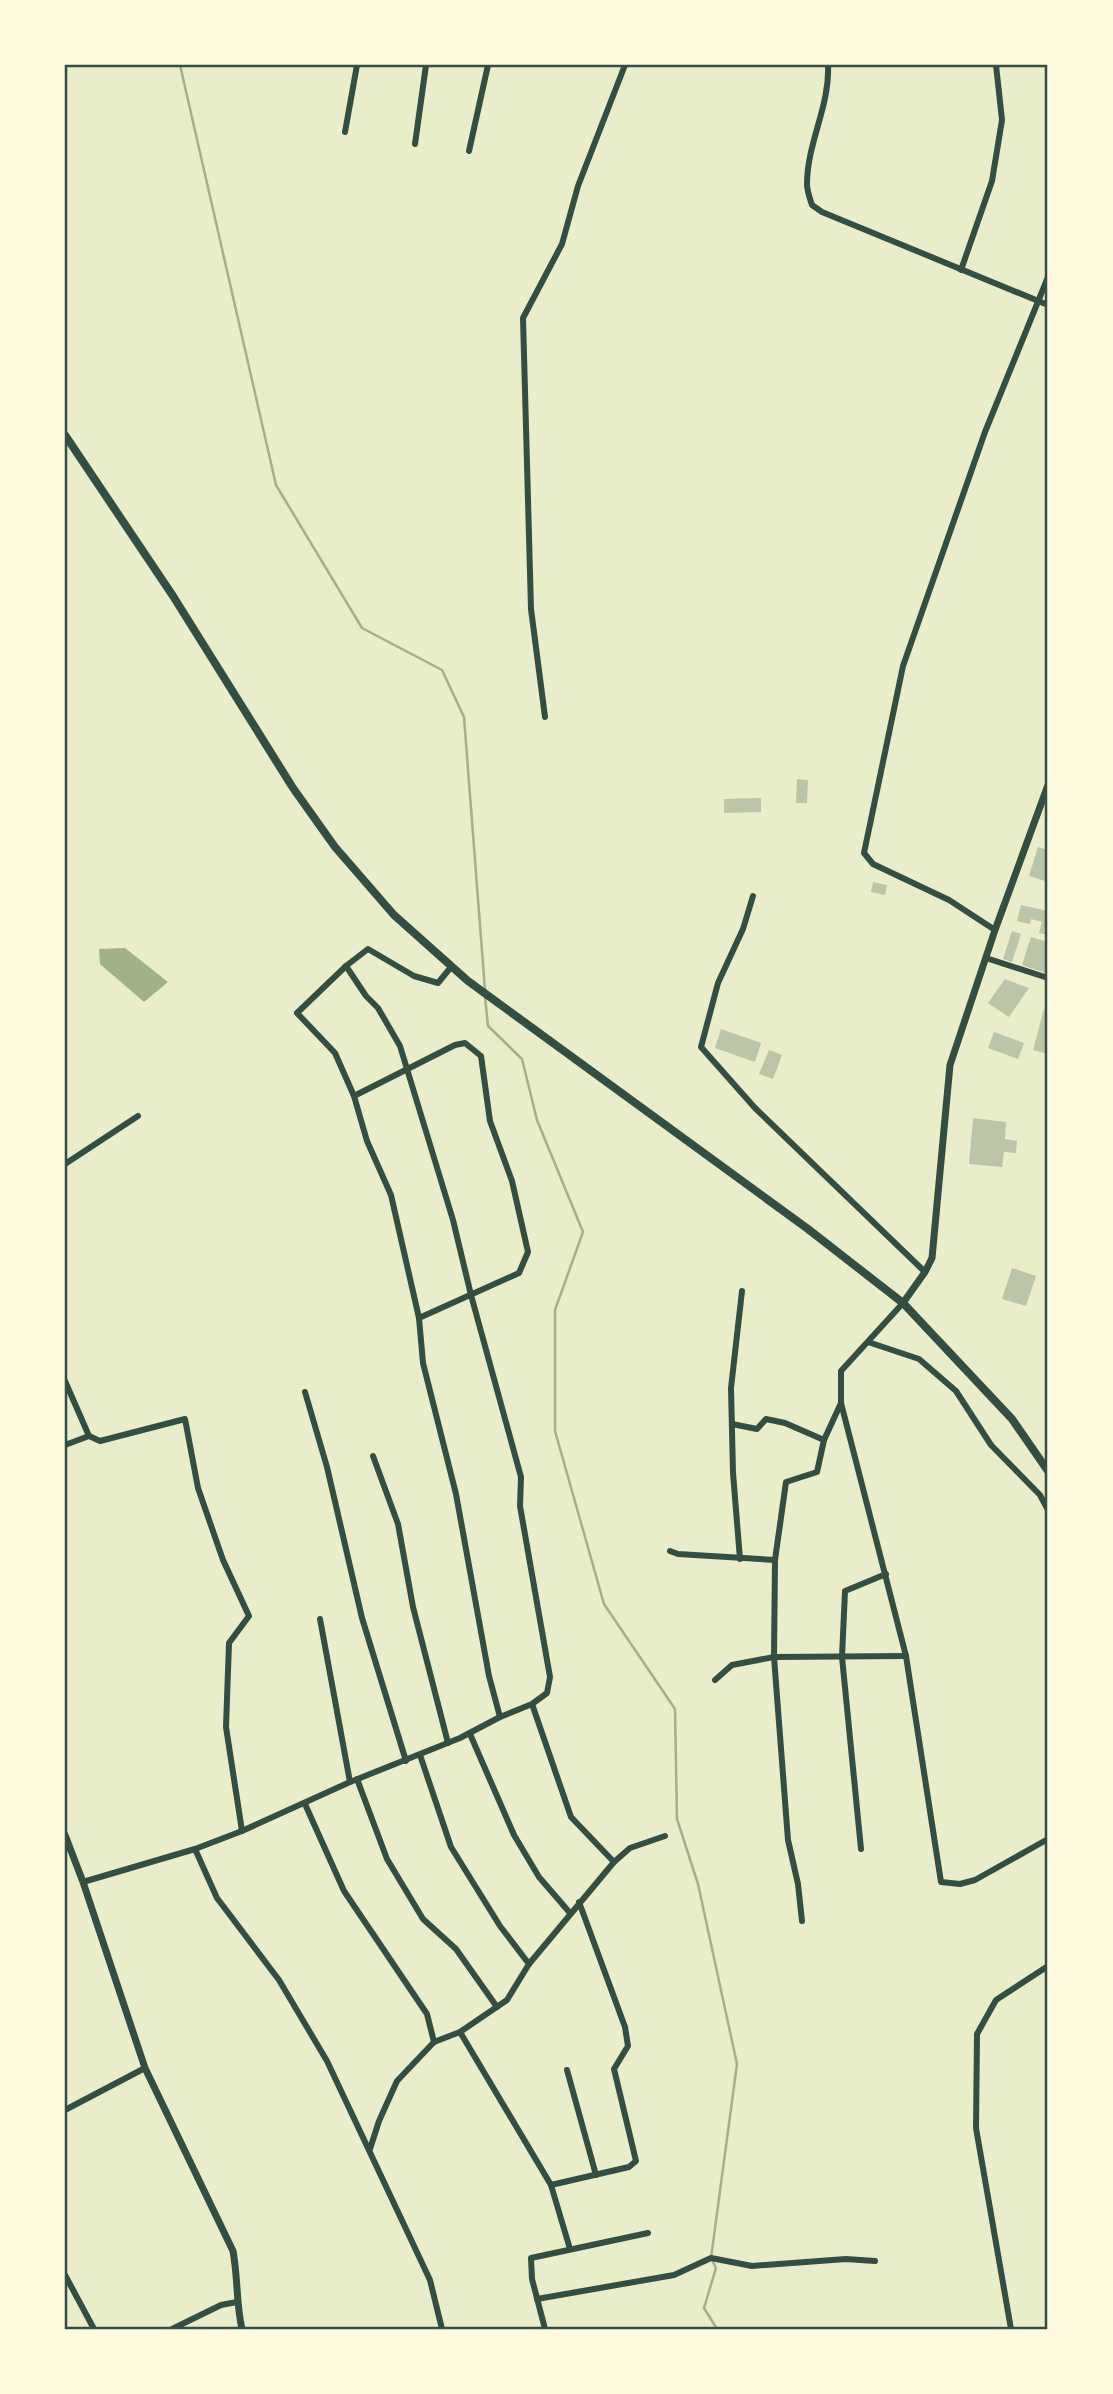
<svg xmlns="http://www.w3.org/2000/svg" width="1113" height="2394" viewBox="0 0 1113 2394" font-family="Literata,serif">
<rect width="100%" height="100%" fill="#e9edc9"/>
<!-- water -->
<path fill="#a3b18a" d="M125 948 168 982 144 1002 100 964 99 949Z"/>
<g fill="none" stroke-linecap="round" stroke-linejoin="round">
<!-- stream -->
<g stroke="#a3b18a" stroke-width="2.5">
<path d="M180 65 276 485 362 628 442 670 464 717 485 990"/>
<path d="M485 997 488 1026 522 1059 537 1120 583 1232 555 1310V1431L604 1604 675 1709 677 1819 698 1884 737 2064 711 2258 716 2268 704 2308 717 2329"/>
</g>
</g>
<!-- building -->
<g fill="#bcc5a7">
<path d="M797 779 808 780 807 803H796Z"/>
<path d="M761 798V812L724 813V799Z"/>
<path d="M1038 847 1048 850V882L1029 876Z"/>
<path d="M873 882 887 885 885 895 871 892Z"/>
<path d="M1021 905 1048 911V935L1039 933 1042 922 1031 919 1030 924 1017 921Z"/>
<path d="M1012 931 1021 934 1012 962 1003 959Z"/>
<path d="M1031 937 1048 942V974L1022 965Z"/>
<path d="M1005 979 1029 988 1009 1017 988 1003Z"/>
<path d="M1044 1009 1048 1010V1054L1033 1050Z"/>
<path d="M721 1029 761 1043 755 1062 715 1048Z"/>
<path d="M994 1032 1024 1043 1018 1059 988 1048Z"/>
<path d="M769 1050 782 1055 773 1079 759 1074Z"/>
<path d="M973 1118 1006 1122 1005 1139 1017 1141 1016 1153 1004 1152 1002 1167 969 1164Z"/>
<path d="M1012 1268 1036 1276 1026 1306 1002 1299Z"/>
</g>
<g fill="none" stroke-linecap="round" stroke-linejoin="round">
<!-- minor -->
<g stroke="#344e41" stroke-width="6">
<path d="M828 65C830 106 807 143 807 184 807 191 810 199 812 205L822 212 1048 305"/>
<path d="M345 132 357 65"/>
<path d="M415 144 426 65"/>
<path d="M469 151 488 65"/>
<path d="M961 270 992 181 1002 120 996 65"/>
<path d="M545 717 531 609 523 318 562 244 578 186 625 65"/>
<path d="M753 896 743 929 718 983 701 1047 755 1108 925 1272"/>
<path d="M995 930 949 900 873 864 864 853 903 666 985 432 1048 277"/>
<path d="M986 958 1048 978"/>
<path d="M451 967 438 983 414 976 368 949 346 966 297 1013 335 1053 354 1096 367 1141 391 1195 419 1318 423 1363 456 1494 489 1676 500 1717"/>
<path d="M354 1096 455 1045 465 1043 481 1056 490 1121 512 1181 528 1252 519 1273 419 1318"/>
<path d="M65 1164 138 1116"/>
<path d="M903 1303 841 1371V1403L906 1656 941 1882 960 1884 975 1880 1048 1839"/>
<path d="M868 1342 919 1359 956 1391 991 1445 1040 1495 1048 1510"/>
<path d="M65 1381 89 1436"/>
<path d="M305 1392 327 1467 362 1618 406 1761"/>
<path d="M732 1424 757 1429 766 1419 785 1423 824 1440"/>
<path d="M65 1445 89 1436 100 1441 185 1419 198 1488 223 1560 249 1616 229 1643 226 1727 242 1831"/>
<path d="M373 1456 398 1524 413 1607 448 1743"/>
<path d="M670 1551 678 1554 775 1560"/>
<path d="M740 1559 733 1473 731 1388 742 1291"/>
<path d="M320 1619 350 1782"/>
<path d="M715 1680 732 1665 774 1657 906 1656"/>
<path d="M532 1704 571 1817 614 1862"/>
<path d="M470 1734 514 1835 539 1877 570 1913"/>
<path d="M420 1755 451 1847 500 1926 529 1964"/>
<path d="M357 1779 387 1859 423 1919 456 1949 497 2007"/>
<path d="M305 1804 344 1891 427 2014 434 2042"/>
<path d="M195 1849 217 1898 279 1980 327 2061 430 2280 442 2329"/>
<path d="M861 1849 842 1657 845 1591 886 1574"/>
<path d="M83 1882 195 1849 242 1831 350 1782 460 1738 500 1717 532 1704 547 1693 550 1677 520 1506 521 1477 471 1295 453 1220 400 1046 378 1008 366 996 346 966"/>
<path d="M802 1921 798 1884 788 1840 774 1657 775 1560 786 1482 817 1472 824 1440 841 1403"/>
<path d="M460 2032 551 2185 570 2249"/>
<path d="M567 2070 596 2175"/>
<path d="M65 2110 145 2068"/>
<path d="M370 2149 379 2121 397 2081 434 2042 460 2032 507 2000 529 1964 614 1862 630 1848 665 1836"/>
<path d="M551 2185 629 2167 636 2161 614 2069 628 2046 625 2027 579 1902"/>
<path d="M65 2275 94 2329"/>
<path d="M537 2299 674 2275 711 2258 752 2266 846 2259 875 2261"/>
<path d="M172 2329 221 2305 237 2302"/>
<path d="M545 2329 532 2279 531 2258 648 2233"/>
<path d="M1011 2329 976 2128 977 2034 996 2000 1048 1966"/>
</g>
<!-- tertiary -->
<g stroke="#344e41" stroke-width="7">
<path d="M903 1303 925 1272 932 1258 950 1065 995 930 1048 785"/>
<path d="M65 1835 83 1882 145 2068 233 2251C238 2277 236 2304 242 2329"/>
</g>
<!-- secondary -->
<path stroke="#344e41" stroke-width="8" d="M65 435 173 596 293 788 335 847 394 915 468 981 808 1229 903 1303 1012 1419 1048 1471"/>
</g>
<!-- border -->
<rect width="1113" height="2394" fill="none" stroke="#fefae0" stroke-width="133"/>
<rect x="66" y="66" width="980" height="2262" fill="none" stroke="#344e41" stroke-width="2.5"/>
</svg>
